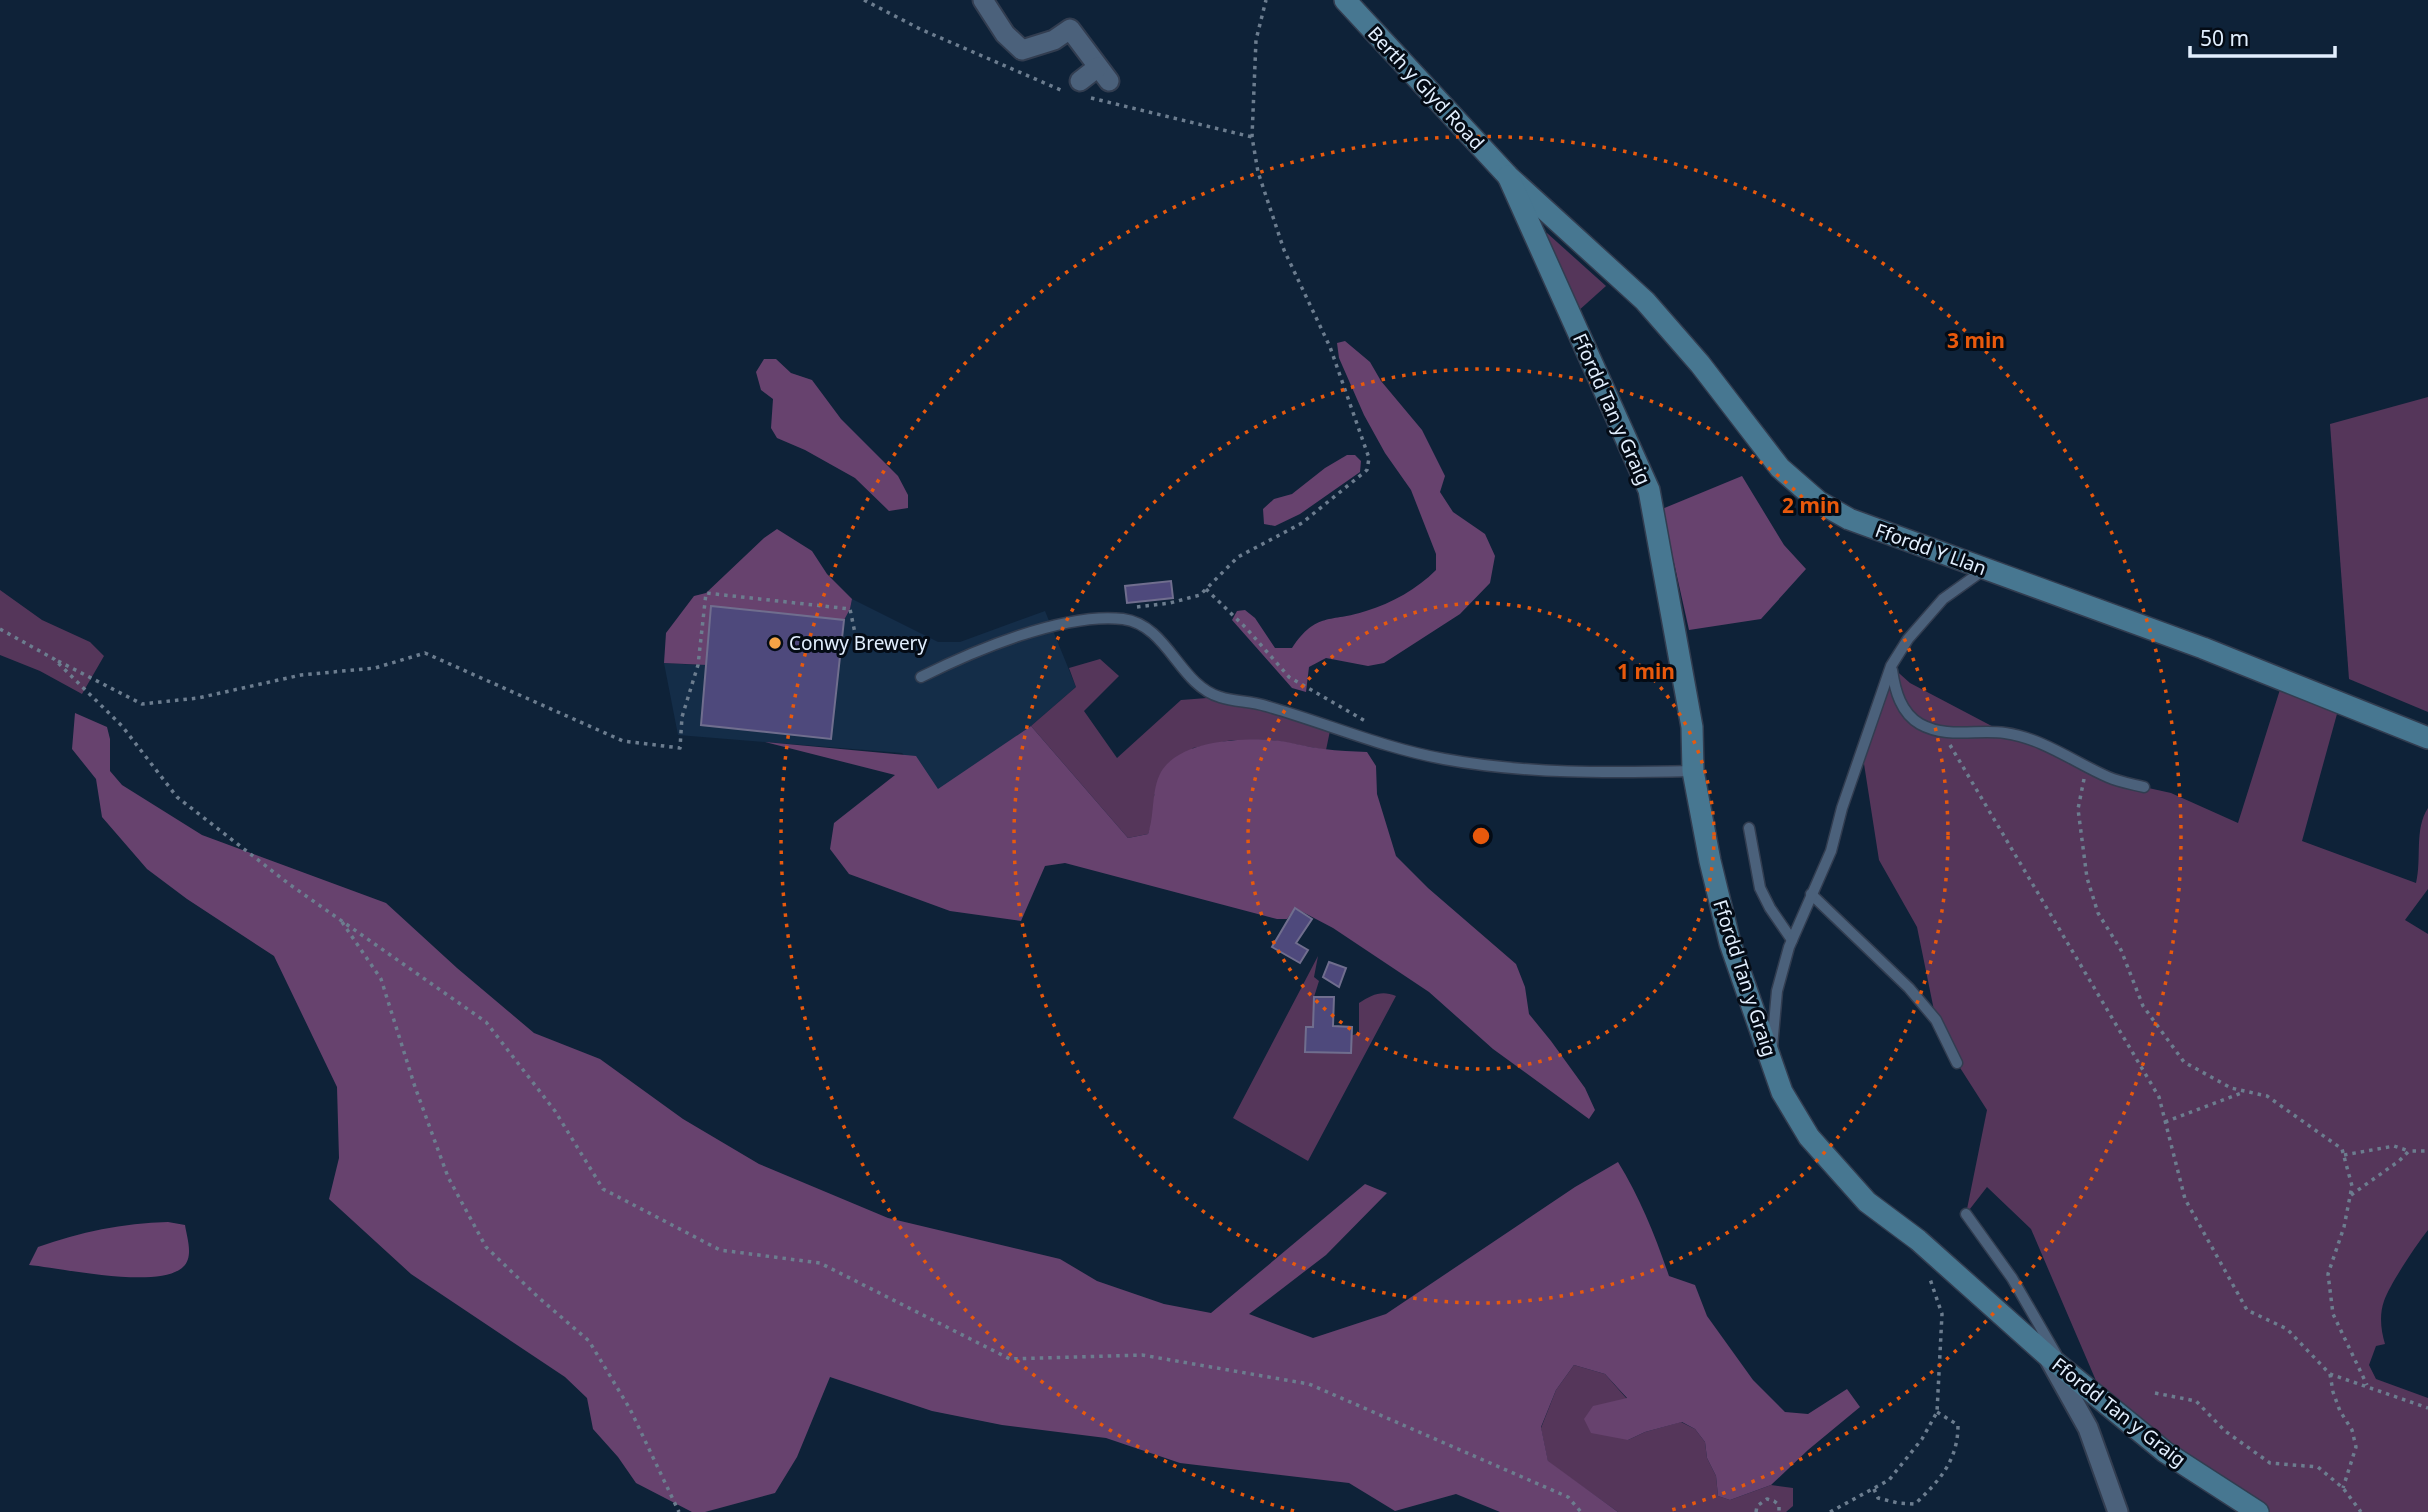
<svg xmlns="http://www.w3.org/2000/svg" width="2428" height="1512" viewBox="0 0 2428 1512" font-family="'Noto Sans',sans-serif">
<rect width="100%" height="100%" fill="#0e2238"/>
<!-- built -->
<path fill="#142d48" d="M706 593 850 609 852 599 938 642H960L1045 611 1076 687 1031 726 938 790 902 753 678 735 664 663 698 665Z"/>
<!-- green -->
<g fill="#55365a">
<path d="M1547 233 1606 286 1577 312 1543 237Z"/>
<path d="M2428 397V712L2349 679 2330 424Z"/>
<path d="M0 590 42 620 90 642 104 656 82 694 40 671 0 655Z"/>
<path d="M1100 659 1119 676 1084 711 1117 758 1181 700 1220 697 1331 726 1326 750 1272 740H1232L1193 748 1154 795V818L1148 834 1128 838 1031 726 1076 687 1069 668Z"/>
<path d="M1891 666 1910 683 2005 733 2144 787 2171 793 2238 823 2283 680 2340 703 2302 841 2416 883C2422 859 2414 829 2428 808V889L2405 920 2428 934V1230C2416 1245 2390 1284 2384 1301 2379 1315 2381 1331 2385 1344L2376 1346 2369 1365 2376 1379 2428 1398V1512H2258L2106 1404 2031 1229 1987 1187 1966 1214 1987 1110 1957 1063 1936 1020 1917 927 1879 860 1862 751Z"/>
<path d="M1318 956 1314 977 1319 981 1314 997 1313 1027H1306L1305 1052 1359 1033V1003C1372 995 1381 990 1396 996L1308 1161 1233 1118Z"/>
<path d="M1574 1365 1605 1374 1627 1399 1628 1440 1645 1432 1681 1422 1695 1429 1705 1442 1707 1458 1716 1476 1718 1496 1730 1500 1771 1485 1793 1488V1506L1786 1512H1618L1548 1462 1541 1428 1556 1390Z"/>
</g>
<!-- forest -->
<g fill="#67426e">
<path d="M1345 341 1370 362 1381 381 1422 430 1445 476 1440 492 1453 512 1485 534 1495 556 1490 583 1460 614 1384 663 1368 666 1326 658 1309 667 1306 692 1292 688 1232 620 1237 611 1245 610 1255 618 1275 648H1292C1317 611 1330 623 1366 611 1392 603 1417 589 1436 570V554L1411 490 1385 453 1364 415 1339 358 1337 343Z"/>
<path d="M764 359H776L791 373 812 380 841 419 898 476 908 495V508L889 511 855 478 805 450 777 438 771 428 773 399 761 390 756 372Z"/>
<path d="M1347 455H1355L1361 461 1360 472 1300 514 1275 526 1264 524 1263 509 1274 499 1292 494 1325 468Z"/>
<path d="M1742 476 1784 545 1806 569 1761 619 1689 630 1662 509Z"/>
<path d="M777 529 812 551 827 574 852 599 850 609 844 620 711 606 707 665 664 663 666 633 694 596 706 593 764 538Z"/>
<path d="M75 713 107 727 110 739V771L122 785 202 835 386 903 457 968 534 1033 600 1059 683 1119 759 1164 888 1218 1060 1259 1097 1281 1164 1304 1211 1313 1365 1184 1387 1193 1326 1255 1249 1314 1313 1338 1386 1314 1575 1187 1618 1162C1640 1198 1655 1235 1669 1276L1695 1285 1707 1316 1753 1380 1785 1412 1808 1414 1847 1389 1860 1407 1808 1450 1771 1485 1730 1500 1718 1496 1716 1476 1707 1458 1705 1442 1695 1429 1682 1422 1645 1432 1628 1440 1591 1433 1584 1419 1593 1406 1627 1398 1605 1374 1574 1365 1556 1390 1541 1427 1548 1461 1618 1512H1500L1456 1494 1395 1511 1349 1483 1180 1463 1106 1438 1002 1425 932 1411 830 1377 797 1457 775 1493 705 1512H692L636 1483 618 1457 593 1429 587 1398 565 1377 411 1274 329 1199 339 1158 337 1087 274 956 187 899 147 869 102 817 96 779 72 749Z"/>
<path d="M1031 726 1128 838 1148 834C1155 814 1151 790 1161 772 1179 741 1239 738 1270 740 1288 741 1306 747 1324 749 1338 751 1353 751 1367 752L1376 766 1377 794 1396 856 1428 888 1516 964 1525 987 1529 1014 1551 1041 1585 1088 1595 1110 1589 1119 1493 1049 1429 992 1333 928 1295 908 1287 919H1277L1065 863 1045 866 1021 921 950 911 849 874 830 849 834 823 895 775 765 742 916 756 938 789Z"/>
<path d="M168 1222 185 1225C187 1238 194 1257 183 1267 159 1290 61 1268 29 1265L38 1247C80 1232 123 1223 168 1222Z"/>
</g>
<!-- building -->
<g fill="#4e497c" stroke="#706e8e" stroke-width="2">
<path d="M1171 581 1173 598 1127 603 1125 586Z"/>
<path d="M711 606 844 620 831 739 701 725Z"/>
<path d="M1295 908 1312 919 1296 943 1308 950 1300 963 1272 947Z"/>
<path d="M1329 962 1346 968 1339 987 1323 977Z"/>
<path d="M1314 997H1334L1333 1026 1352 1027 1351 1053 1305 1052 1306 1027H1313Z"/>
</g>
<g fill="none" stroke-linecap="round" stroke-linejoin="round">
<defs>
<g id="lane">
<path d="M1892 670C1895 691 1901 713 1920 724 1947 739 1977 729 2005 733 2042 738 2074 762 2108 777 2119 782 2132 784 2144 787"/>
<path d="M921 677C973 651 1064 612 1123 619 1168 625 1179 685 1220 697 1235 702 1251 701 1266 706 1326 723 1383 748 1444 759 1526 774 1610 773 1693 771"/>
<path d="M1749 828 1760 888 1770 908 1792 940"/>
<path d="M1811 894 1909 988 1936 1020 1957 1063"/>
<path d="M1772 1047 1777 991 1789 947 1831 851 1842 808 1891 666 1908 639 1943 599 1985 569"/>
<path d="M1966 1214 2012 1278 2056 1354"/>
</g>
<g id="street">
<path d="M983 0 1005 34 1022 50 1054 40 1070 29 1109 81"/>
<path d="M1080 81 1098 67"/>
<path d="M2050 1360 2088 1428 2118 1512"/>
</g>
<g id="secondary">
<path d="M1345 0 1508 176 1645 301 1700 364 1780 468 1819 502 1849 519 2203 648 2428 738"/>
<path d="M1508 176 1649 490 1692 727 1693 771 1710 861 1730 943 1782 1092 1809 1137 1867 1202 1918 1240 2049 1357 2165 1452 2258 1512"/>
</g>
</defs>
<!-- lane casing -->
<use href="#lane" stroke="#323d50" stroke-width="13"/>
<!-- street casing -->
<use href="#street" stroke="#323d50" stroke-width="23"/>
<!-- secondary casing -->
<use href="#secondary" stroke="#323d50" stroke-width="24"/>
<!-- path -->
<g stroke="#6c7d8f" stroke-width="3.5" stroke-dasharray="3.5 5" stroke-linecap="butt">
<path d="M864 0 920 29 1063 91"/>
<path d="M1091 98 1252 137"/>
<path d="M1206 589 1247 629 1289 677 1367 722"/>
<path d="M1137 607 1170 603 1200 595 1238 557 1302 523 1367 470 1369 458 1330 347 1284 250 1258 172 1252 137 1256 40 1266 0"/>
<path d="M0 629 54 659 122 726 177 797 289 884 486 1022 555 1111 603 1189 720 1250 820 1263 1010 1359 1142 1355 1309 1384 1568 1497 1581 1512"/>
<path d="M58 661 142 704 198 698 301 675 375 668 425 653 623 741 680 748 682 717 698 665 706 593 850 609 857 643"/>
<path d="M1950 745 2159 1097 2185 1199 2247 1310 2287 1329 2330 1374 2428 1408"/>
<path d="M2084 779 2078 809 2087 878 2098 913 2121 950 2143 1006 2184 1062 2231 1088 2267 1096 2342 1149 2352 1186 2344 1227 2328 1274 2333 1314 2367 1385"/>
<path d="M342 922 381 979 415 1087 448 1177 486 1247 538 1297 589 1341 630 1409 679 1512"/>
<path d="M2165 1122 2244 1092"/>
<path d="M2344 1155 2394 1146 2409 1151"/>
<path d="M2351 1195 2399 1161 2409 1151H2428"/>
<path d="M2330 1374 2333 1392 2340 1411 2352 1430 2356 1447 2343 1488"/>
<path d="M2155 1393 2196 1401 2225 1431 2270 1463 2318 1467 2343 1488 2361 1512"/>
<path d="M1874 1489 1878 1498 1898 1503 1915 1504C1939 1481 1958 1461 1958 1425L1937 1412"/>
<path d="M1756 1512 1757 1506 1767 1499 1774 1501 1779 1505V1512"/>
<path d="M1830 1512 1889 1480 1922 1439 1937 1412 1942 1314 1930 1279"/>
</g>
<!-- lane -->
<use href="#lane" stroke="#4b617b" stroke-width="10"/>
<!-- street -->
<use href="#street" stroke="#4b617b" stroke-width="19"/>
<!-- secondary -->
<use href="#secondary" stroke="#477791" stroke-width="21"/>
</g>
<!-- distance rings -->
<g fill="none" stroke="#e8590c" stroke-width="3.5" stroke-dasharray="3.5 7">
<circle cx="1481" cy="836" r="233"/>
<circle cx="1481" cy="836" r="467"/>
<path d="M1294 1511A700 700 0 1 1 1668 1511"/>
</g>
<!-- markers -->
<circle fill="#f5a346" stroke="#040b15" stroke-width="2.5" cx="775" cy="643" r="7"/>
<g text-anchor="middle" dominant-baseline="central" stroke-width="6" stroke-linejoin="round" paint-order="stroke">
<!-- street labels -->
<g font-size="19" fill="#e2effe" stroke="#040b15">
<text transform="translate(1426 88) rotate(47)">Berth y Glyd Road</text>
<text transform="translate(1612 409) rotate(66)">Ffordd Tan y Graig</text>
<text transform="translate(1931 549) rotate(20)">Ffordd Y Llan</text>
<text transform="translate(1745 978) rotate(72)">Ffordd Tan y Graig</text>
<text transform="translate(2119 1412) rotate(38)">Ffordd Tan y Graig</text>
</g>
<!-- poi labels -->
<g font-size="19" fill="#e2effe" stroke="#040b15" text-anchor="start">
<text x="789" y="643">Conwy Brewery</text>
</g>
</g>
<circle cx="1481" cy="836" r="10" fill="#e8590c" stroke="#040b15" stroke-width="3.5"/>
<g font-size="21" text-anchor="middle" font-weight="bold" fill="#e8590c" stroke="#040b15" stroke-width="6" stroke-linejoin="round" paint-order="stroke">
<text x="1976" y="348">3 min</text>
<text x="1811" y="513">2 min</text>
<text x="1646" y="679">1 min</text>
</g>
<!-- scale -->
<path d="M2190 46v10h145v-10" fill="none" stroke="#e2effe" stroke-width="3.5"/>
<text x="2200" y="46" font-size="21" fill="#e2effe" stroke="#040b15" stroke-width="5" paint-order="stroke">50 m</text>
</svg>
